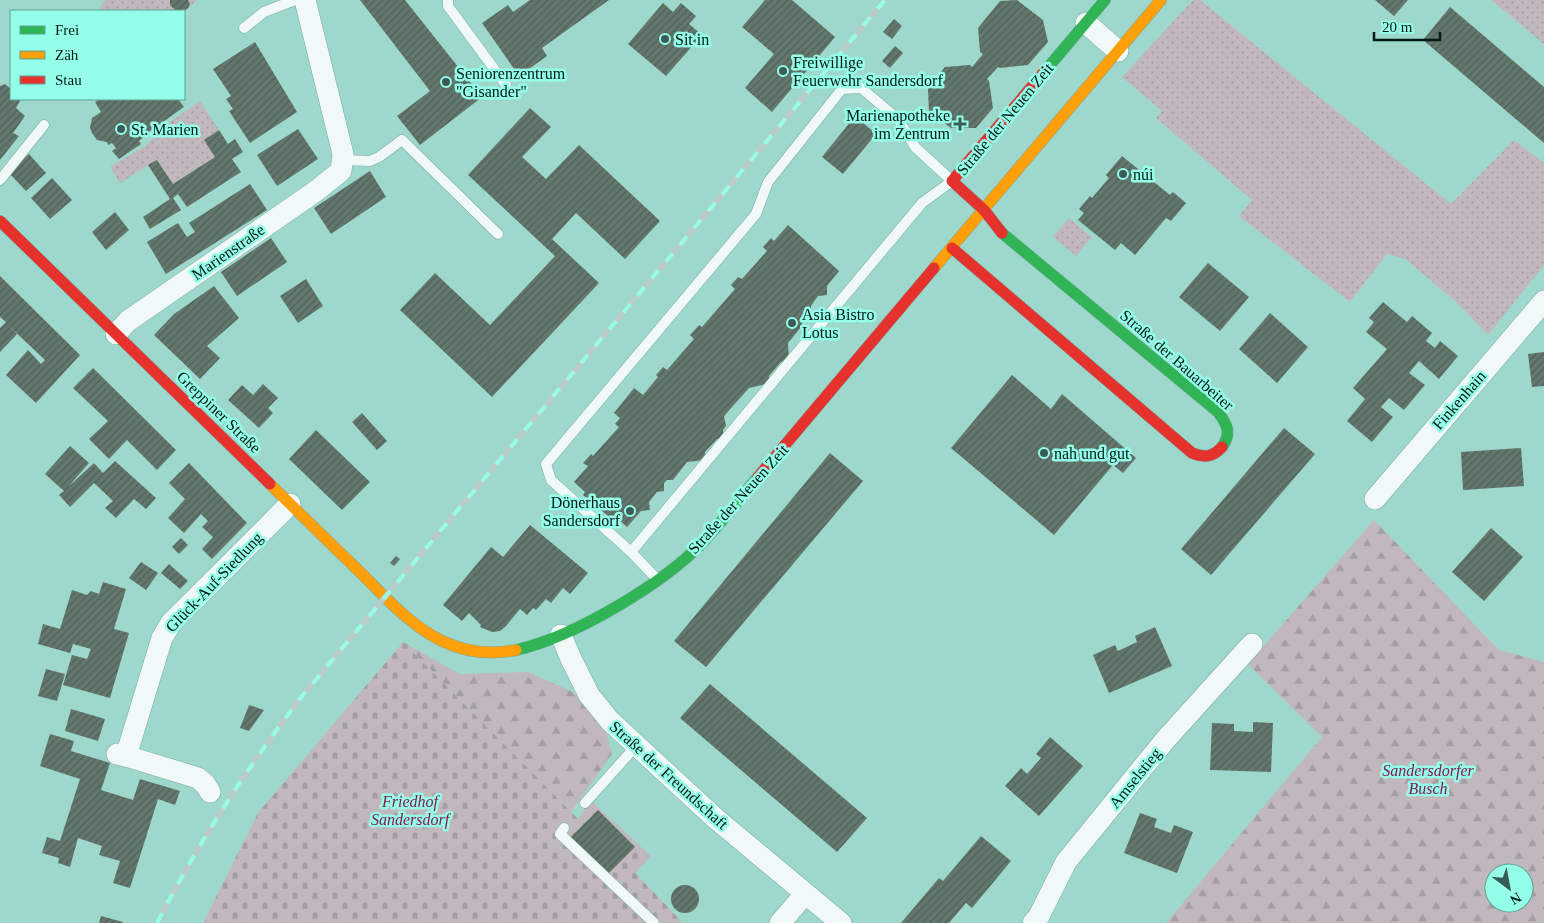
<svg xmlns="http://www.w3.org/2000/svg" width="1544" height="923" viewBox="0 0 1544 923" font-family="Georgia,serif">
<defs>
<pattern id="grass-dots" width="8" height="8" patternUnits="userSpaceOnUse" patternTransform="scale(1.25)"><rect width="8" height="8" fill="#c1b8be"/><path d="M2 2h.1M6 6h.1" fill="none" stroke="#a49ea3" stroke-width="1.8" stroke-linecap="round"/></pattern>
<pattern id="forest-firs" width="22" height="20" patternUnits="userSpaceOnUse" patternTransform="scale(1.25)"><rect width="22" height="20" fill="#c1b8be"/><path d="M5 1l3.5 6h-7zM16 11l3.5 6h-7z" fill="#a49ea3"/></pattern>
<pattern id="cemetery-stones" width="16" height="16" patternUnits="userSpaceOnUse" patternTransform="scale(1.25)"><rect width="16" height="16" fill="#c1b8be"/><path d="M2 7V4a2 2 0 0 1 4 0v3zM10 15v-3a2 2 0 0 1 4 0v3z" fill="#a49ea3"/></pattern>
<pattern id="building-hatch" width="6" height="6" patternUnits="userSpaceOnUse" patternTransform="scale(1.25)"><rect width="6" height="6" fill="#63776d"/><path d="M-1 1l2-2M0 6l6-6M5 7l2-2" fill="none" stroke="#4f6159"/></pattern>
</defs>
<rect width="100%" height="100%" fill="#9ed8cd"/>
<!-- grass -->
<g fill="url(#grass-dots)">
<path d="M105 0H197L184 12 98 11Z"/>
<path d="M1193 0H1200L1451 204 1514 140 1544 163V265L1488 335 1453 299 1405 259 1387 254 1350 302 1239 216 1252 200 1156 118 1162 111 1122 77Z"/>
<path d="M1491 0H1544V44Z"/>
<path d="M200 101 219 130 215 157 173 184 157 160 120 183 110 167 148 144 164 126Z"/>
<path d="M1069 218 1092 237 1076 256 1053 237Z"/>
</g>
<!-- forest -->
<g fill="url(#forest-firs)" fill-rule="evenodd">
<path d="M1374 520 1499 650 1544 662V923H1166L1322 737 1248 664ZM1494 873H1524V903H1494Z"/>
<path d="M403 642 460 674 528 672 573 692 606 732 612 754 571 812Z"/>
</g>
<!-- cemetery -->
<path fill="url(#cemetery-stones)" d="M403 642 578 819 590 800 651 856 635 873 683 923H203L258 813Z"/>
<!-- building -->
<g fill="url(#building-hatch)">
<path d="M170 0H188L190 4 188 8 184 11H176L170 5Z"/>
<path d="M360 0H405L482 97 420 145 397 116 430 91Z"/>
<path d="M530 0H609L542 48 547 56 519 76 482 23 508 5 513 12Z"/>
<path d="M765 0H792L835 37 772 112 745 88 774 54 742 27Z"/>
<path d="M1017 0 1043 20 1048 42 1028 65 1000 68 998 67 987 79 989 81 993 108 976 128H951L929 112 928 89 945 67 970 65 972 67 983 54 980 52 978 28 1000 1Z"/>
<path d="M1375 0H1408L1394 16Z"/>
<path d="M663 3 673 12 681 3 696 16 689 24 702 35 666 76 628 44Z"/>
<path d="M1450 7 1544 87V143L1423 40Z"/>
<path d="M894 19 902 26 892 39 883 32Z"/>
<path d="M255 42 297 112 250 143 229 111 233 109 226 99 231 96 213 69Z"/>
<path d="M895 46 903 53 890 68 882 61Z"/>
<path d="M5 84 11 89V99H21L16 108 25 116 13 133 19 136 0 160V86Z"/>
<path d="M100 99H178L184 107 150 131 139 141 141 144 119 159 112 151 116 148 112 143 108 145 107 142 97 140 92 133 90 128 92 118 101 112 95 102Z"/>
<path d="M530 108 551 127 522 157 546 179 579 145 660 221 625 259 576 213 552 239 599 283 492 397 400 310 435 273 490 325 555 256 468 175Z"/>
<path d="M855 116 876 134 843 174 822 157Z"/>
<path d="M298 129 318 159 277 186 257 155Z"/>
<path d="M219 130 228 144 235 139 243 152 232 159 241 172 187 207 178 194 173 198 181 210 150 229 143 217 170 199 148 165 157 160 173 184 215 157 204 140Z"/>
<path d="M29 154 46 173 26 191 9 173Z"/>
<path d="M1122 156 1170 195 1173 192 1186 203 1171 221 1166 218 1135 255 1121 243 1115 250 1078 220 1084 213 1079 209 1090 196 1092 198 1109 178 1106 175Z"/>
<path d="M370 171 386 197 331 234 314 208Z"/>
<path d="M52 178 72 200 50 219 31 198Z"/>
<path d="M250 184 267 210 166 274 147 242 178 223 187 237 195 232 189 223Z"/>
<path d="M115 212 129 230 106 250 92 232Z"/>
<path d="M788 225 839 271 827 286V295L818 296 811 306V314L802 315 801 317 802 326 788 343 789 361 781 362 769 376 770 383 749 388 724 416 726 426 723 430 724 438 717 439 705 452V460L687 462 673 480H667L664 483V491L657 492 649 502 650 510 641 511 627 527 616 517 613 520 583 495 585 492 574 482 588 466 583 463 591 454 593 456 619 427 615 424 620 418 614 413 634 388 643 395 658 377 656 375 663 367 667 370 694 339 690 335 699 325 702 327 735 289 731 285 738 277 742 279 767 251 763 247 771 238 774 241Z"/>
<path d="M271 238 287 262 237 296 221 272Z"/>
<path d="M1208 263 1249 297 1220 331 1179 297Z"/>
<path d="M0 276 80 355 36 403 6 375 28 350 41 364 45 360 8 325 17 334 0 352V328L6 322 0 317Z"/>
<path d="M306 279 323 306 298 323 280 296Z"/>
<path d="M214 286 239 318 207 346 220 358 200 379 154 335 174 314Z"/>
<path d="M1383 302 1407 322 1412 316 1432 333 1426 341 1435 348 1440 341 1458 356 1439 379 1419 361 1409 373 1425 385 1404 410 1389 398 1381 407 1393 417 1372 442 1347 421 1365 399 1353 388 1387 349 1366 332 1374 322 1369 318Z"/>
<path d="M1270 313 1308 347 1277 383 1239 349Z"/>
<path d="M1544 352V386L1532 387 1528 354Z"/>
<path d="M93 368 176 450 157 470 127 440 109 459 89 439 108 421 73 388Z"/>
<path d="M1012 375 1051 409 1062 394 1136 458 1123 473 1113 465 1054 535 951 448Z"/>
<path d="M263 384 278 398 268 408 273 413 259 428 228 400 242 385 253 395Z"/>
<path d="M362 413 387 441 377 450 352 422Z"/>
<path d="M1284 428 1315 454 1211 575 1181 549Z"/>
<path d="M316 430 370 482 342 510 289 459Z"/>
<path d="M70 446 89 463 68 487 94 463 103 473 115 461 156 498 146 509 134 499 116 518 105 508 113 501 94 483 70 507 59 495 64 491 45 474Z"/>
<path d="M1521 448 1524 486 1463 490 1461 452Z"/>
<path d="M830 453 863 481 706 667 674 641Z"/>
<path d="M189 463 247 523 212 559 202 549 213 537 202 527 208 521 201 514 184 533 168 518 185 499 169 483Z"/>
<path d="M530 525 588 573 570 594 563 588 551 603 546 599 536 610 533 608 527 615 520 609 506 626 500 631 492 632 480 627 481 625 469 613 462 621 443 605 491 547 503 557Z"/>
<path d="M1491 528 1523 557 1484 601 1452 572Z"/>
<path d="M181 538 188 545 179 554 172 547Z"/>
<path d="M396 556 400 559 394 566 390 563Z"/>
<path d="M141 562 158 573 146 590 129 578Z"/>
<path d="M169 564 188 581 180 589 161 573Z"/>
<path d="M103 582 126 589 114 629 129 633 110 698 63 685 72 655 87 659 91 649 73 644 70 653 38 644 43 624 60 629 72 590 87 595 91 591 99 594Z"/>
<path d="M1155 627 1172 666 1109 693 1093 655 1115 645 1118 651 1137 642 1135 636Z"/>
<path d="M46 669 65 674 57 701 38 696Z"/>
<path d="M710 684 867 818 837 852 680 718Z"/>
<path d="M249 705 264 710 249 731 240 728Z"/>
<path d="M71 709 105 719 98 741 65 731Z"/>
<path d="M1253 722 1273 723 1271 772 1210 770 1212 723 1234 724V731L1253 732Z"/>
<path d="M50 734 74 741 71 751 110 763 101 790 133 800 140 779 180 791 175 805 158 799 130 888 113 883 120 861 99 855 102 846 78 838 70 867 58 863 59 858 42 853 47 837 60 841 80 779 40 766Z"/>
<path d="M1050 737 1083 766 1039 816 1005 786 1021 768 1027 774 1041 758 1036 754Z"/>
<path d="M598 810 635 847 608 874 571 837Z"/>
<path d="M1140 813 1157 819 1154 827 1171 833 1174 825 1193 832 1177 873 1124 853Z"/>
<path d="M981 836 1011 861 972 908 966 903 949 923H901L939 878 943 881Z"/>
<circle cx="685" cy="899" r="14"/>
<path d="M101 916 123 922V923H99Z"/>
</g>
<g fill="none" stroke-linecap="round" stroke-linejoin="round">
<defs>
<g id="lane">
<path d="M448 0V6L506 85"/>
<path d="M244 28 264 12 295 0"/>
<path d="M342 160 370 161 379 157 402 140 498 234"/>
<path d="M0 180 44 125"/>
<path d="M631 552 551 480 546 464 756 214 768 182 842 89 861 88 898 119 915 147 952 181 922 203 631 552 656 578"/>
<path d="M585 803 636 746"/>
<path d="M564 828 560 834 654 923"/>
</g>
<g id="street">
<path d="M1086 23 1118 51"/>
<path d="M116 334 128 321 316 191 341 171 343 154 305 0"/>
<path d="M1375 499 1544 301"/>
<path d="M561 635 571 659 589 695 610 721 715 818 841 923"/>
<path d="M117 754 126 756 162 638 171 623 290 504"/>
<path d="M126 756 198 778 205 784 210 792"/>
<path d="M780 923 805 894"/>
<path d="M1033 923 1039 916 1066 862 1166 739 1252 644"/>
</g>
<g id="fast">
<path d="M1045 71 1105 0"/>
<path d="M1002 233 1218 412C1227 424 1232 433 1222 447"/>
<path d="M516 650C574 637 663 584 703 542 723 521 740 498 758 477"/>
</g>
<g id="slow">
<path d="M934 268 1161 0"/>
<path d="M270 484C301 515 332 545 363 575 386 598 411 626 442 641 465 652 491 655 516 650"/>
</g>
<g id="jam">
<path d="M0 221 270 484"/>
<path d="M1002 233 984 210 952 181 1045 71"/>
<path d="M952 248 1192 453C1205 458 1213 457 1222 447"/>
<path d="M758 477 934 268"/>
</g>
</defs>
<!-- lane casing -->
<use href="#lane" stroke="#7baba3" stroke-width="11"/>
<!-- street casing -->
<use href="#street" stroke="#7baba3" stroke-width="22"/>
<!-- fast casing -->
<use href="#fast" stroke="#7baba3" stroke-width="12"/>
<!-- slow casing -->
<use href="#slow" stroke="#7baba3" stroke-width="12"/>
<!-- jam casing -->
<use href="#jam" stroke="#7baba3" stroke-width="12"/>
<!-- lane -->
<use href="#lane" stroke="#f0f9f8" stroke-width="10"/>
<!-- street -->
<use href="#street" stroke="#f0f9f8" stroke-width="21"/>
<!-- fast -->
<use href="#fast" stroke="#30b455" stroke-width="11"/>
<!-- slow -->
<use href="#slow" stroke="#ff9f0a" stroke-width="11"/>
<!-- jam -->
<use href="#jam" stroke="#e5322d" stroke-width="11"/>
<defs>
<path id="rail" d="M157 923C199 842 247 767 303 695L885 0"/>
</defs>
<!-- rail casing -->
<use href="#rail" stroke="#bbcbc8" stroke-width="5.5"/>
<!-- rail -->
<use href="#rail" stroke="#94fee8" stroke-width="4" stroke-dasharray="11" stroke-linecap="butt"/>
</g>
<!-- markers -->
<g fill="#395c56" stroke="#94fee8" stroke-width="2">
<circle cx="665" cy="39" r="5"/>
<circle cx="783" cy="71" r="5"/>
<circle cx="446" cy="82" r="5"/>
<path d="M957.5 116.5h5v5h5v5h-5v5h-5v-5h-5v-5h5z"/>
<circle cx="121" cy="129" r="5"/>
<circle cx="1123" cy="174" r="5"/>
<circle cx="792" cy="323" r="5"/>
<circle cx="1044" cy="453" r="5"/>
<circle cx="630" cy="511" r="5"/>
</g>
<g text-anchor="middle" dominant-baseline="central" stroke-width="5" stroke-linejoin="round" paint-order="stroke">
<!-- poi labels -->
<g font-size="16" fill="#031a16" stroke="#94fee8" text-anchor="start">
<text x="675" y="39">Sit in</text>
<text x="793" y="62">Freiwillige<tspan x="793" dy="18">Feuerwehr Sandersdorf</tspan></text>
<text x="456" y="73">Seniorenzentrum<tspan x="456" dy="18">"Gisander"</tspan></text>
<text x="950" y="115" text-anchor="end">Marienapotheke<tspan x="950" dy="18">im Zentrum</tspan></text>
<text x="131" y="129">St. Marien</text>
<text x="1133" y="174">núi</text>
<text x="802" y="314">Asia Bistro<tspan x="802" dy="18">Lotus</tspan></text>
<text x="1054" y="453">nah und gut</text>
<text x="620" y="502" text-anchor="end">Dönerhaus<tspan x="620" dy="18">Sandersdorf</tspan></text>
</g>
<!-- street labels -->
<g font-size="16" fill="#031a16" stroke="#94fee8">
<text transform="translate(1005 119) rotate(-50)">Straße der Neuen Zeit</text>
<text transform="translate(228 252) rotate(-35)">Marienstraße</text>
<text transform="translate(1177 360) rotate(41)">Straße der Bauarbeiter</text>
<text transform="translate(1459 400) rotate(-49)">Finkenhain</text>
<text transform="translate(219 412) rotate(44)">Greppiner Straße</text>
<text transform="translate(738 499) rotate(-48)">Straße der Neuen Zeit</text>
<text transform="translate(214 582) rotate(-46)">Glück-Auf-Siedlung</text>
<text transform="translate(669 775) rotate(42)">Straße der Freundschaft</text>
<text transform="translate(1135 778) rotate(-51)">Amselstieg</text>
</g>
<!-- park labels -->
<g font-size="16" font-style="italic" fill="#87194b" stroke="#94fee8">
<text x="1428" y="770">Sandersdorfer<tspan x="1428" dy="18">Busch</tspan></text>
<text x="410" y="801">Friedhof<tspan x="410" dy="18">Sandersdorf</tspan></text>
</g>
</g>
<!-- legend -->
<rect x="10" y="10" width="175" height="90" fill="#94fee8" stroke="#5aa394"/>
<rect x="20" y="26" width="25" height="8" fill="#30b455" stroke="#5aa394"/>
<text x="55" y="35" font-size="15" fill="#031a16">Frei</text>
<rect x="20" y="51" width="25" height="8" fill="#ff9f0a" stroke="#5aa394"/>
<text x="55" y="60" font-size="15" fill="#031a16">Zäh</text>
<rect x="20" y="76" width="25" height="8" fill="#e5322d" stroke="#5aa394"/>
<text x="55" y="85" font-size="15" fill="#031a16">Stau</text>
<!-- north arrow -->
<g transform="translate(1509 888) rotate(148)"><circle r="24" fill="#94fee8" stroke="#5aa394"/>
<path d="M0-4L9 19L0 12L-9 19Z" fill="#395c56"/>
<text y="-8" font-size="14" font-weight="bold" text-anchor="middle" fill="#031a16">N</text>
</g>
<!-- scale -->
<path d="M1374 32v8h66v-8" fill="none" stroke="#031a16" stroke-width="2.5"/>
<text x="1382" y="32" font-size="15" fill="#031a16" stroke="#94fee8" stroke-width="4" paint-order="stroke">20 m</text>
</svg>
